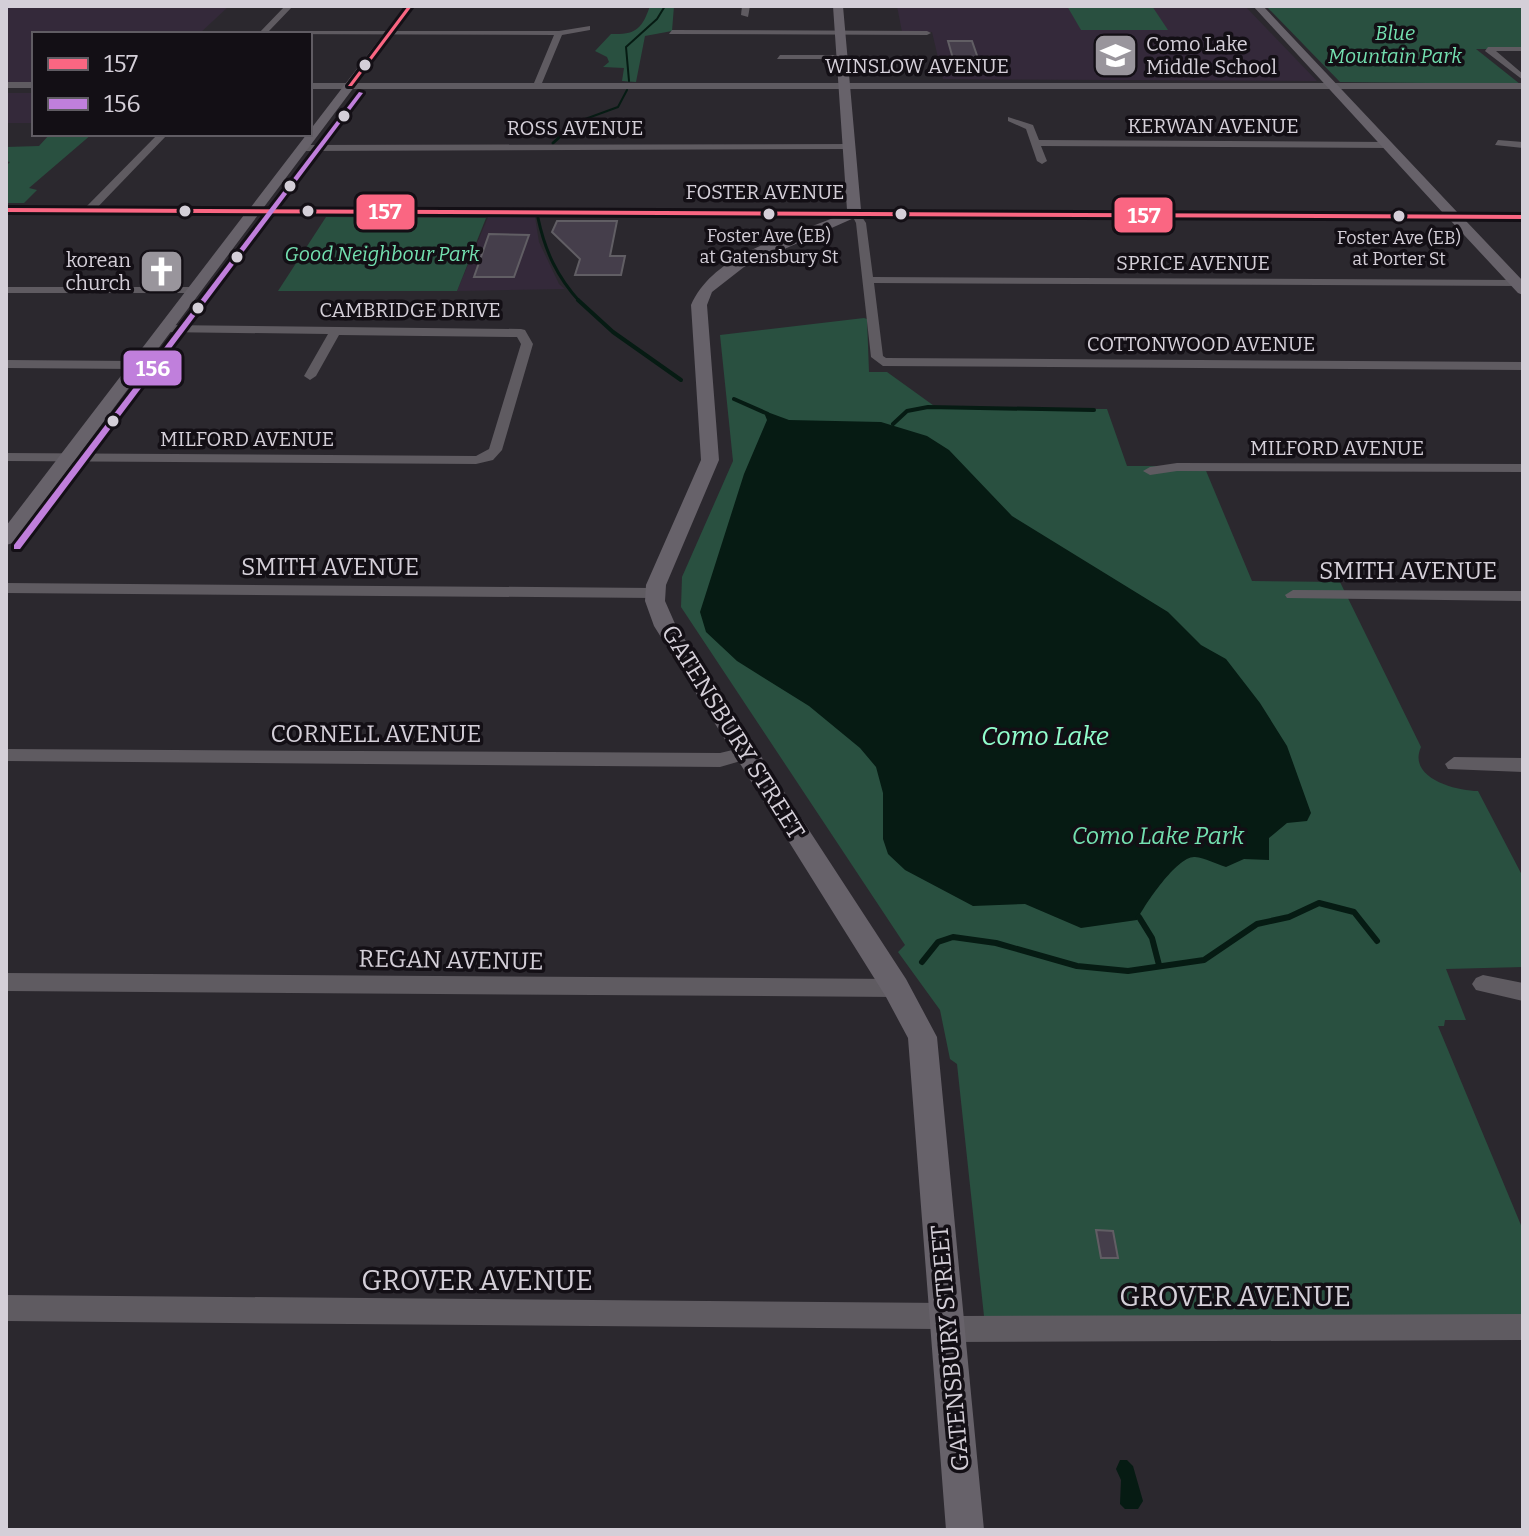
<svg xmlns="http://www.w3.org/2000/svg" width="1529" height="1536" viewBox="0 0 1529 1536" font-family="Bitter,serif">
<rect width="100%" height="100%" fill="#2b282e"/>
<!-- built -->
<g fill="#34293a">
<path d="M6 6H229L199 34H34V83H6Z"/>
<path d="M897 6H1245L1317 81 943 79 932 32H902Z"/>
<rect x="6" y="93" width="28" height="30"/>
<path d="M488 217H535L539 242 559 284 565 289 457 291Z"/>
</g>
<!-- green -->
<g fill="#295040">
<path d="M650 6H674L672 31 645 36 636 82 622 81 624 68 603 67 609 62 607 57 595 51 611 34C636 35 642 29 650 6Z"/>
<path d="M1067 6H1152L1168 30H1081Z"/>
<path d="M1266 6H1523V49H1476L1520 84 1340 82Z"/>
<path d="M50 134H92L29 188 37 190 24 203H6V166L10 162 6 161V147L39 146Z"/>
<path d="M326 217 486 218 457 291H278Z"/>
<path d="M864 318 867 319 869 372H887L937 408 1107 409 1127 466H1204L1252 581 1340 582 1421 747C1407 778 1456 791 1478 791L1523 877V967L1446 969 1466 1020H1445L1444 1026H1438L1523 1230V1320L984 1316 957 1064 950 1059 940 1010 898 952 905 945 681 607 682 577 733 461 720 335Z"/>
</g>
<!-- water -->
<g fill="#061b13">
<path d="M770 413 789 420 881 422 927 436 949 450 1012 516 1168 612 1201 645 1226 659 1260 703 1287 746 1311 813 1307 821 1287 823 1269 838V860L1244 859 1226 867C1216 864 1205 858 1195 857 1178 855 1145 904 1137 920L1081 928 1025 904 973 906 905 870 888 854 883 839V793L876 767 860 748 809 706 737 661 706 632 700 612 744 474 767 420 765 415Z"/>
<path d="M1120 1460H1127L1133 1466 1143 1501 1138 1509H1125L1120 1504 1121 1480 1116 1469Z"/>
</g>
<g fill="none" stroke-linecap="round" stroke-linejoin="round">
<!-- stream-far3 -->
<g stroke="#061b13" stroke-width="2">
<path d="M1391 51 1393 54"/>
<path d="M629 81 626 47 657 19 665 6"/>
<path d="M563 134 577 122 618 107 627 90"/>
</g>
<!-- stream-far2 -->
<g stroke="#061b13" stroke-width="3">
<path d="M553 143 565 132"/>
<path d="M538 218C545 251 557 277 580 302"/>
</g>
<!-- stream-far1 -->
<g stroke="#061b13" stroke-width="4">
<path d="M578 300 613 332 681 380"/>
<path d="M734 399 768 414"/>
<path d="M893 424 907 411 928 407 1094 410"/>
</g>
<!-- stream -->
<g stroke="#061b13" stroke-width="6">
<path d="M1139 917 1152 938 1159 965"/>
<path d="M922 962 938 942 953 937 996 943 1077 966 1128 971 1204 960 1257 924 1289 917 1319 903 1354 912 1377 941"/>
</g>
</g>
<!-- building -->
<g fill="#453e4b" stroke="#615e64" stroke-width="2">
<path d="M948 41H972L983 73H957Z"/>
<path d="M557 221H617L610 256H625L621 275H575L580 259 552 232Z"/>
<path d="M489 234 529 235 514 277H474Z"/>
<path d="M1096 1230 1113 1231 1118 1258H1101Z"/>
</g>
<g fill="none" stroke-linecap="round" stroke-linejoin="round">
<!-- street -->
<g fill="#5f5b61" fill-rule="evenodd">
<path d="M285 6H293L269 31H559L590 26V30L562 35 542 83H1523V89H310V83H534L554 35 258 34Z"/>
<path d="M742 6H750L748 17 741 15Z"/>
<path d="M672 30 927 31 931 33 927 35 669 34Z"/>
<path d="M1488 47H1523V51H1496L1523 74V80L1485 51Z"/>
<path d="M780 55H842L846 57 842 59H777Z"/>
<rect x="6" y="82" width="28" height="6"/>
<path d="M1008 117 1033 125 1039 140 1388 142 1393 145 1388 148 1041 146 1047 161 1042 164 1037 161 1026 129 1008 121Z"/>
<path d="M158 134H168L92 213H84V209Z"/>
<path d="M1498 140 1523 142V148L1495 145Z"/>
<path d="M852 144 849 149 302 151 297 148 302 145Z"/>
<path d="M850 211H858L866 223 873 277 1517 280 1523 283 1517 286 874 283 883 356 886 358 1523 362V370L883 366 871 357 856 223Z"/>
<path d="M6 287H193L199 290 193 293H6Z"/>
<path d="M164 325 521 329 525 330 533 344 502 450 493 460 476 464 6 461V453L476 456 489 449 521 344 517 337 339 335 316 376 310 380 304 376 328 334 160 332 158 329Z"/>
<path d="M6 360 135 361 141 365 135 369 6 368Z"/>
<path d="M1177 463 1523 464V472L1177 471 1150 475 1143 471 1150 467Z"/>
<path d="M6 583 654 588 662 593 654 598 6 593Z"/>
<path d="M1293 590 1523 591V601L1287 598 1285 595Z"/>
<path d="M745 747 751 748 754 753 751 758 720 767 6 761V749L720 753Z"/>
<path d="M1454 757 1523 758V772L1448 769 1445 764Z"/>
<path d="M6 973 896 979 903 982 907 988 903 994 896 997 6 991Z"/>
<path d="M1483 975 1523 983V1001L1476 990 1472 984 1476 978Z"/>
<path d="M6 1295 947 1303 956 1307 960 1316 1523 1314V1340L948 1342 939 1338 935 1329 6 1321Z"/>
</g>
<!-- secondary -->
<path fill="#67626a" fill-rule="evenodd" d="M405 6H415L264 207 847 210 833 6H843L861 210 1443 213 1253 6H1263L1458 213H1523V221H1466L1523 281V295L1518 293 1451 221 854 218 744 267 712 292 707 305 719 460 666 585 665 601 676 626 906 979 937 1037 984 1530H946L908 1038 886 997 654 626 645 601 646 585 701 460 691 305C714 253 785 238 833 218L258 215 13 543 6 545V526L244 215 6 214V206L251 207Z"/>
<defs>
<g id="bus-1">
<path d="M408 6H412L352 86H348Z"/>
<path d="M6 208 1523 215V219L6 212Z"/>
</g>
<path id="bus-2" d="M359 92 363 93 20 549H14V545Z"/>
</defs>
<!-- bus-1 casing -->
<use href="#bus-1" stroke="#130f15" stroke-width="6"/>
<!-- bus-2 casing -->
<use href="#bus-2" stroke="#130f15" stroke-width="6"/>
<!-- bus-1 -->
<use href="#bus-1" fill="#fa6682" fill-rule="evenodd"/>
<!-- bus-2 -->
<use href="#bus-2" fill="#c07fdc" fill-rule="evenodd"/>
</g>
<!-- icons -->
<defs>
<symbol id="school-square" viewBox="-11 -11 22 22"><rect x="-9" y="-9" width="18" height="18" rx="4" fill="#99959c" stroke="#130f15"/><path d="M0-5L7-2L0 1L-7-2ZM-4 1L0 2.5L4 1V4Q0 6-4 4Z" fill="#fff"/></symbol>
<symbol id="church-square" viewBox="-11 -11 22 22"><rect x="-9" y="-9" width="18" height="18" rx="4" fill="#99959c" stroke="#130f15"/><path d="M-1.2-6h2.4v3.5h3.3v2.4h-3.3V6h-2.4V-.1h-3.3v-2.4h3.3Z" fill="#fff"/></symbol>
</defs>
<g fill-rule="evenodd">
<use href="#school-square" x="1090" y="30" width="51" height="51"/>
<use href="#church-square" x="136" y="246" width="51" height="51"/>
</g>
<!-- markers -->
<g fill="#d4cfd8" stroke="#130f15" stroke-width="3">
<circle cx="365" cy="65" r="7"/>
<circle cx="344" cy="116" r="7"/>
<circle cx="290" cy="186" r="7"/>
<circle cx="185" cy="211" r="7"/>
<circle cx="308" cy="211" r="7"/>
<circle cx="769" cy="214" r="7"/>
<circle cx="901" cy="214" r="7"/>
<circle cx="1399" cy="216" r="7"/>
<circle cx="237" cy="257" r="7"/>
<circle cx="198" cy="308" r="7"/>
<circle cx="113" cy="421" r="7"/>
</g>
<g text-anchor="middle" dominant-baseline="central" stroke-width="7" stroke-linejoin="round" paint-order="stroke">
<!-- far-bus labels -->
<g font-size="18" fill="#d4cfd8" stroke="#130f15">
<text x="769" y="236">Foster Ave (EB)<tspan x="769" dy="21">at Gatensbury St</tspan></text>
<text x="1399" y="238">Foster Ave (EB)<tspan x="1399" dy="21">at Porter St</tspan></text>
</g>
<!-- far-park labels -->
<g font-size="20" font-style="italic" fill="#73e0b0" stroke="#130f15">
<text x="1395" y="33">Blue<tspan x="1395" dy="23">Mountain Park</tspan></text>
<text x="382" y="254">Good Neighbour Park</text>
</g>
<!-- far-poi labels -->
<g font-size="20" fill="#d4cfd8" stroke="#130f15" text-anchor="start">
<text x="1146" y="44">Como Lake<tspan x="1146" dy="23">Middle School</tspan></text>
<text x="131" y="260" text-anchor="end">korean<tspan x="131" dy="23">church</tspan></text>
</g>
<!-- far-street labels -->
<g font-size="20" fill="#d4cfd8" stroke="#130f15">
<text x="917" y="66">WINSLOW AVENUE</text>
<text x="1213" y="126">KERWAN AVENUE</text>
<text x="575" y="128">ROSS AVENUE</text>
<text x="765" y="192">FOSTER AVENUE</text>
<text x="1193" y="263">SPRICE AVENUE</text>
<text x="410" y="310">CAMBRIDGE DRIVE</text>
<text x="1201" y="344">COTTONWOOD AVENUE</text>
<text x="247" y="439">MILFORD AVENUE</text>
<text x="1337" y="448">MILFORD AVENUE</text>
</g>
<!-- street labels -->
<g font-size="24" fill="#d4cfd8" stroke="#130f15">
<text x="330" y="567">SMITH AVENUE</text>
<text x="1408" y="571">SMITH AVENUE</text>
<text transform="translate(733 732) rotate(58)">GATENSBURY STREET</text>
<text x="376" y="734">CORNELL AVENUE</text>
<text transform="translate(451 960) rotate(1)">REGAN AVENUE</text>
<text transform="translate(950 1348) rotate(-95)">GATENSBURY STREET</text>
</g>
<!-- park labels -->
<g font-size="24" font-style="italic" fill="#73e0b0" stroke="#130f15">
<text x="1158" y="836">Como Lake Park</text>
</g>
<!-- water labels -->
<g font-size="26" font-style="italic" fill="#91fecd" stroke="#130f15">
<text x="1045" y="736">Como Lake</text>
</g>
<!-- near-street labels -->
<g font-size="28" fill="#d4cfd8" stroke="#130f15">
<text x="477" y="1280">GROVER AVENUE</text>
<text x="1235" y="1296">GROVER AVENUE</text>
</g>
</g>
<g stroke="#130f15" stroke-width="3">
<rect x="355" y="193" width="61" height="38" rx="8" fill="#fa6682"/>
<rect x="1113" y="196" width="61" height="38" rx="8" fill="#fa6682"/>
<rect x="122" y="349" width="61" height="38" rx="8" fill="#c07fdc"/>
</g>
<g font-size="22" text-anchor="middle" font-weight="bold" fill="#fff">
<text x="385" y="219">157</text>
<text x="1144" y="223">157</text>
<text x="153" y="376">156</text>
</g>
<!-- border -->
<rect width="1529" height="1536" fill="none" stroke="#d4cfd8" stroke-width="16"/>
<!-- legend -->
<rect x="32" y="32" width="280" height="104" fill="#130f15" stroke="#605c63" stroke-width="2"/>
<rect x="48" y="58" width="40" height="12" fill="#fa6682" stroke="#605c63" stroke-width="2"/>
<text x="104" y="72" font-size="24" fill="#d4cfd8">157</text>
<rect x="48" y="98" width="40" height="12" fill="#c07fdc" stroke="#605c63" stroke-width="2"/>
<text x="104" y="112" font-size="24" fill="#d4cfd8">156</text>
</svg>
